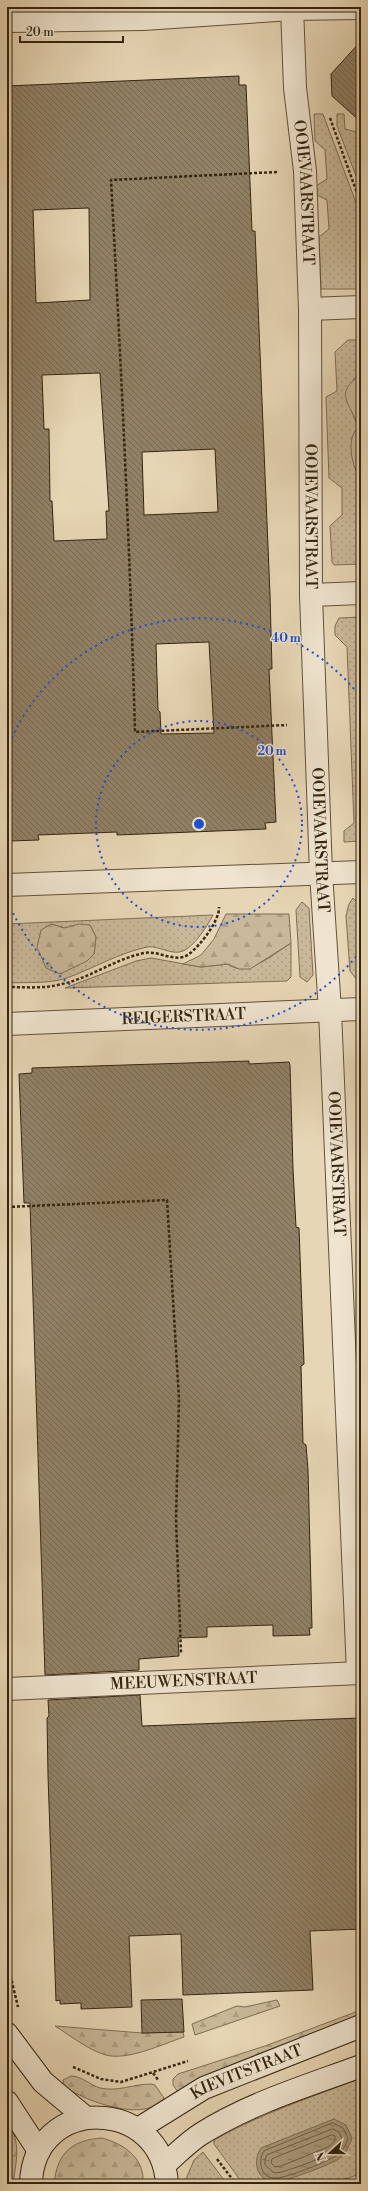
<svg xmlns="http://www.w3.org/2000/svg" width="368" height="2191" viewBox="0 0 368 2191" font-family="'Libre Bodoni',serif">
<defs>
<pattern id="grass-dots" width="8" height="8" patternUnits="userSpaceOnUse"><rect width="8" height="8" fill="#c9b899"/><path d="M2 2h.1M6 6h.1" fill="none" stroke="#ad9e83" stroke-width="1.8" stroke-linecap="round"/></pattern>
<pattern id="forest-firs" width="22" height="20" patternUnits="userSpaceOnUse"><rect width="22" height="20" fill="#c9b899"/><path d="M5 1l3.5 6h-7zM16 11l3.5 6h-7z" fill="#ad9e83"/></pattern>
<pattern id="water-ripples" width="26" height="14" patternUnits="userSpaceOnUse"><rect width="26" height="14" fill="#aa9a7d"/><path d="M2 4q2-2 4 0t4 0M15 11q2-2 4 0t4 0" fill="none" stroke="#8b7d65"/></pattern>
<pattern id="building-back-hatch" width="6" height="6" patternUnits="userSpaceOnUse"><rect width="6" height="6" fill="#918166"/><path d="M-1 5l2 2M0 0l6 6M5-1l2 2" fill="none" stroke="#776953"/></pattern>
</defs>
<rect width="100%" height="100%" fill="#e7d6b5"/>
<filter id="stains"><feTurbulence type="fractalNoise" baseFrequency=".005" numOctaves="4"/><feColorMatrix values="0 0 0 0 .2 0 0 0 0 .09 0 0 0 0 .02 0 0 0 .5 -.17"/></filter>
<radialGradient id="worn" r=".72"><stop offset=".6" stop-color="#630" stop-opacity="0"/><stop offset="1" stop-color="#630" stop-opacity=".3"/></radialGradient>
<!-- grass -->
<g fill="url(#grass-dots)" stroke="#7e6e55" fill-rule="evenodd">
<path d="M314 114H323L361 216V224L357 226V232L361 242V289H321L319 237 329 229 327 200 317 195 316 186 327 179 325 150 315 141Z"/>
<path d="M337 114H344L345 129 361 133V189L337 126Z"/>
<path d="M361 333V374L353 380 349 404 358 427 352 437 358 475 361 479V564L334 565 332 562 330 526 342 515V488L329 478 326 397 337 391 335 352 348 340H360Z"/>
<path d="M361 617V841L344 842V831L354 823 347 647 335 635V626L339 618Z"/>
<path d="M353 898 360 905 361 975 357 980 350 971 346 916 349 904Z"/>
<path d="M302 902 309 908 313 975 307 982 300 977 296 910Z"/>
<path d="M213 915C208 925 195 945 185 950 173 957 159 945 147 947 119 953 94 968 67 978 49 984 26 982 7 983V924ZM51 924 64 928 90 925 96 937 94 954Z"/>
<path d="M291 943V977L287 981 65 988 136 961 151 958 201 967 228 964C246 979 275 953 291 943Z"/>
<path d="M361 2078V2173C325 2190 282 2184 243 2184L214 2144V2140C260 2114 312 2097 361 2078Z"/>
<path d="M203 2152 227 2184H184L194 2160Z"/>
</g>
<!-- forest -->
<g fill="url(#forest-firs)" stroke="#7e6e55">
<path d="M226 914H289L291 943 250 969H239L228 964 201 967 183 964 201 955 214 939Z"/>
<path d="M51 924 64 928 79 924 90 925 96 937 94 954 87 961 60 974 46 968 37 947 41 930Z"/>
<path d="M277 2000 280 2006 195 2035 192 2024 237 2006 245 2007Z"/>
<path d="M361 2010V2015L178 2092 173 2085V2079L178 2074 265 2046Z"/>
<path d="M55 2026 142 2033 183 2032 184 2037C163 2044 127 2061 106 2055 88 2050 71 2036 55 2026Z"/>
<path d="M71 2076C82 2076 90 2085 100 2088 119 2092 133 2084 151 2084L155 2085 164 2098C146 2124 84 2101 64 2086L63 2080Z"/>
<path d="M7 2122C22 2143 16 2160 13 2184H7Z"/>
<path d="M102 2138C124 2144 145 2158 143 2184H54C57 2153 72 2140 102 2138Z"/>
</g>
<!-- park -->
<path fill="#c9b899" stroke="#7e6e55" d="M361 374V479C353 469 349 450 352 438 353 434 356 430 358 427 350 401 333 395 361 374Z"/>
<!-- water -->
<path fill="url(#water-ripples)" stroke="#7b6b52" d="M334 2119 346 2125 352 2138C349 2147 346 2154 337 2160 329 2165 280 2184 272 2182 255 2178 253 2160 261 2148Z"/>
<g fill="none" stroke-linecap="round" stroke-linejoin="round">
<!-- shore -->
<g stroke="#6f6047" stroke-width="1">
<path d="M333 2123 343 2128 348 2138C346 2146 341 2153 334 2157 323 2163 287 2178 276 2178 261 2179 257 2161 264 2151Z"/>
<path d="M333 2129 339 2132 342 2139C337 2156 299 2166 282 2172L274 2173 265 2165V2159L267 2155Z"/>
<path d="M332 2135 335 2136V2141L328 2147 281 2166 275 2167 271 2163 272 2159Z"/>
</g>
</g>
<!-- building -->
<g fill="url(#building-back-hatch)" stroke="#342511" fill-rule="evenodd">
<path d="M361 41V122L332 96 331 74Z"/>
<path d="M239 76V85H246L252 231H255L270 595 272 669H269L276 822 265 823 266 829 117 835V832L38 835 39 840 10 841 7 783V86ZM89 208 90 300 36 303 33 210ZM100 373 109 511H106L107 539 54 541 52 501H50L49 429H44L42 375ZM215 449 218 512 144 515 142 452ZM209 642 214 733 161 734 160 712 158 710 156 644Z"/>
<path d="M249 1061V1064L289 1062 290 1065 293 1169 296 1227 299 1228 304 1364 301 1366 303 1443 306 1445 308 1470 312 1628H309L310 1635 273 1636V1625L207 1627V1637L178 1638 179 1656 139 1659V1670L45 1675 30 1203H24L19 1074 32 1073V1068Z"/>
<path d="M140 1695 142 1726 361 1718V1929L310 1931 313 1990 183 1995 181 1934 129 1936 132 2007 81 2009V2003L60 2004V2000L56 2001 48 1776 47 1718 49 1716 48 1700Z"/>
<path d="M182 1999 184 2032 142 2033 141 2000Z"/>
</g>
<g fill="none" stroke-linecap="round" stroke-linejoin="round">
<defs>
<g id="street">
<path id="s1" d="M292 7 295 88 305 171 310 309 311 595 321 873 330 1011 358 1673"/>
<path d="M7 21 143 19 292 9 361 8"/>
<path d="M310 309 361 307"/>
<path d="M311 595 361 593"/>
<path d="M7 885 361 872"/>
<path id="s2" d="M7 1024 361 1009"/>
<path id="s3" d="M7 1689 361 1673"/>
</g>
<g id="secondary">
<path d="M7 2034 43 2082 86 2118"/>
<path d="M7 2102 39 2151"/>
<path id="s4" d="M138 2129 204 2088 361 2026"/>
<path d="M164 2165C176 2155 188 2142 201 2134 250 2103 307 2086 361 2066"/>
<path d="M31 2184C33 2095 162 2096 167 2184"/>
</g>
</defs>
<!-- street casing -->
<use href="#street" stroke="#61513a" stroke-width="24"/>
<!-- secondary casing -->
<use href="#secondary" stroke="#342511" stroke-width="24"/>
<!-- path -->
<g stroke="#342511" stroke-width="2.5" stroke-dasharray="3 2" stroke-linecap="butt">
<path d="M330 118 361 204"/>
<path d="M277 172 111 180C121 364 130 548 135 732L287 725"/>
<path d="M7 987C25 987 44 989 62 984 90 978 115 959 144 953 159 950 176 964 189 954 200 946 220 920 219 907"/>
<path d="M7 1207 167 1200 179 1399 176 1519 181 1653"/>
<path d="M7 1961 18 2007"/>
<path d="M73 2067 101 2079 121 2082 188 2061"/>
<path d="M153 2073 159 2081"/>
<path d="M217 2159 236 2184"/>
</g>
<!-- street -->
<use href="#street" stroke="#efe4cf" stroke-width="22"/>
<!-- secondary -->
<use href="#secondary" stroke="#efe4cf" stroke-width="22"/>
</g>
<!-- distance rings -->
<g fill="none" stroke="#1d4ed8" stroke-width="2" stroke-dasharray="2 4">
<circle cx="199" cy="824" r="103"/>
<path d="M360 952A206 206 0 0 1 7 899M7 749A206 206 0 0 1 360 696"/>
</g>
<g text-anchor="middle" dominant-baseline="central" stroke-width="3" stroke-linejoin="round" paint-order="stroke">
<!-- street labels -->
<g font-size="16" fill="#342511" stroke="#efe4cf">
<text stroke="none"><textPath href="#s1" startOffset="186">OOIEVAARSTRAAT</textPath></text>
<text stroke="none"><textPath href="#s1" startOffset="510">OOIEVAARSTRAAT</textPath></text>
<text stroke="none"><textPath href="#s1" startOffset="834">OOIEVAARSTRAAT</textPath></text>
<text stroke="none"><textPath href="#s2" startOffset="177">REIGERSTRAAT</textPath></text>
<text stroke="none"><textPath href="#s1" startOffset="1158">OOIEVAARSTRAAT</textPath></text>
<text stroke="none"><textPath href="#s3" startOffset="177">MEEUWENSTRAAT</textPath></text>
<text stroke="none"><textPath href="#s4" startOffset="123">KIEVITSTRAAT</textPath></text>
</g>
</g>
<circle cx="199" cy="824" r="6" fill="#1d4ed8" stroke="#efe4cf" stroke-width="2"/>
<g font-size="12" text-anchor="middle" font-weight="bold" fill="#1d4ed8" stroke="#efe4cf" stroke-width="3" stroke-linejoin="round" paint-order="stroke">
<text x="286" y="642">40 m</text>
<text x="272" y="755">20 m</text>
</g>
<!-- margin -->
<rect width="368" height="2191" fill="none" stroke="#e7d6b5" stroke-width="24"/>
<rect x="8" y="8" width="352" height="2175" fill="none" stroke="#342511" stroke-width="2"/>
<rect x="12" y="12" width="344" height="2167" fill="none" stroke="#342511"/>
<!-- north arrow -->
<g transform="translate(330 2153) rotate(249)" stroke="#efe4cf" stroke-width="3" paint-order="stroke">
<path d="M0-3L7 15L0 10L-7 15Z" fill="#342511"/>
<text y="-6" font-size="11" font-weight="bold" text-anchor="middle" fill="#342511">N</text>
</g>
<!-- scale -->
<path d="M20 36v6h103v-6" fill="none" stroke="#342511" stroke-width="2"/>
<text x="26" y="36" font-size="12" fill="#342511" stroke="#efe4cf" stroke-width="3" paint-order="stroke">20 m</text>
<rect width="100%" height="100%" filter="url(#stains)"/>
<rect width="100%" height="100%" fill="url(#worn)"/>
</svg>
